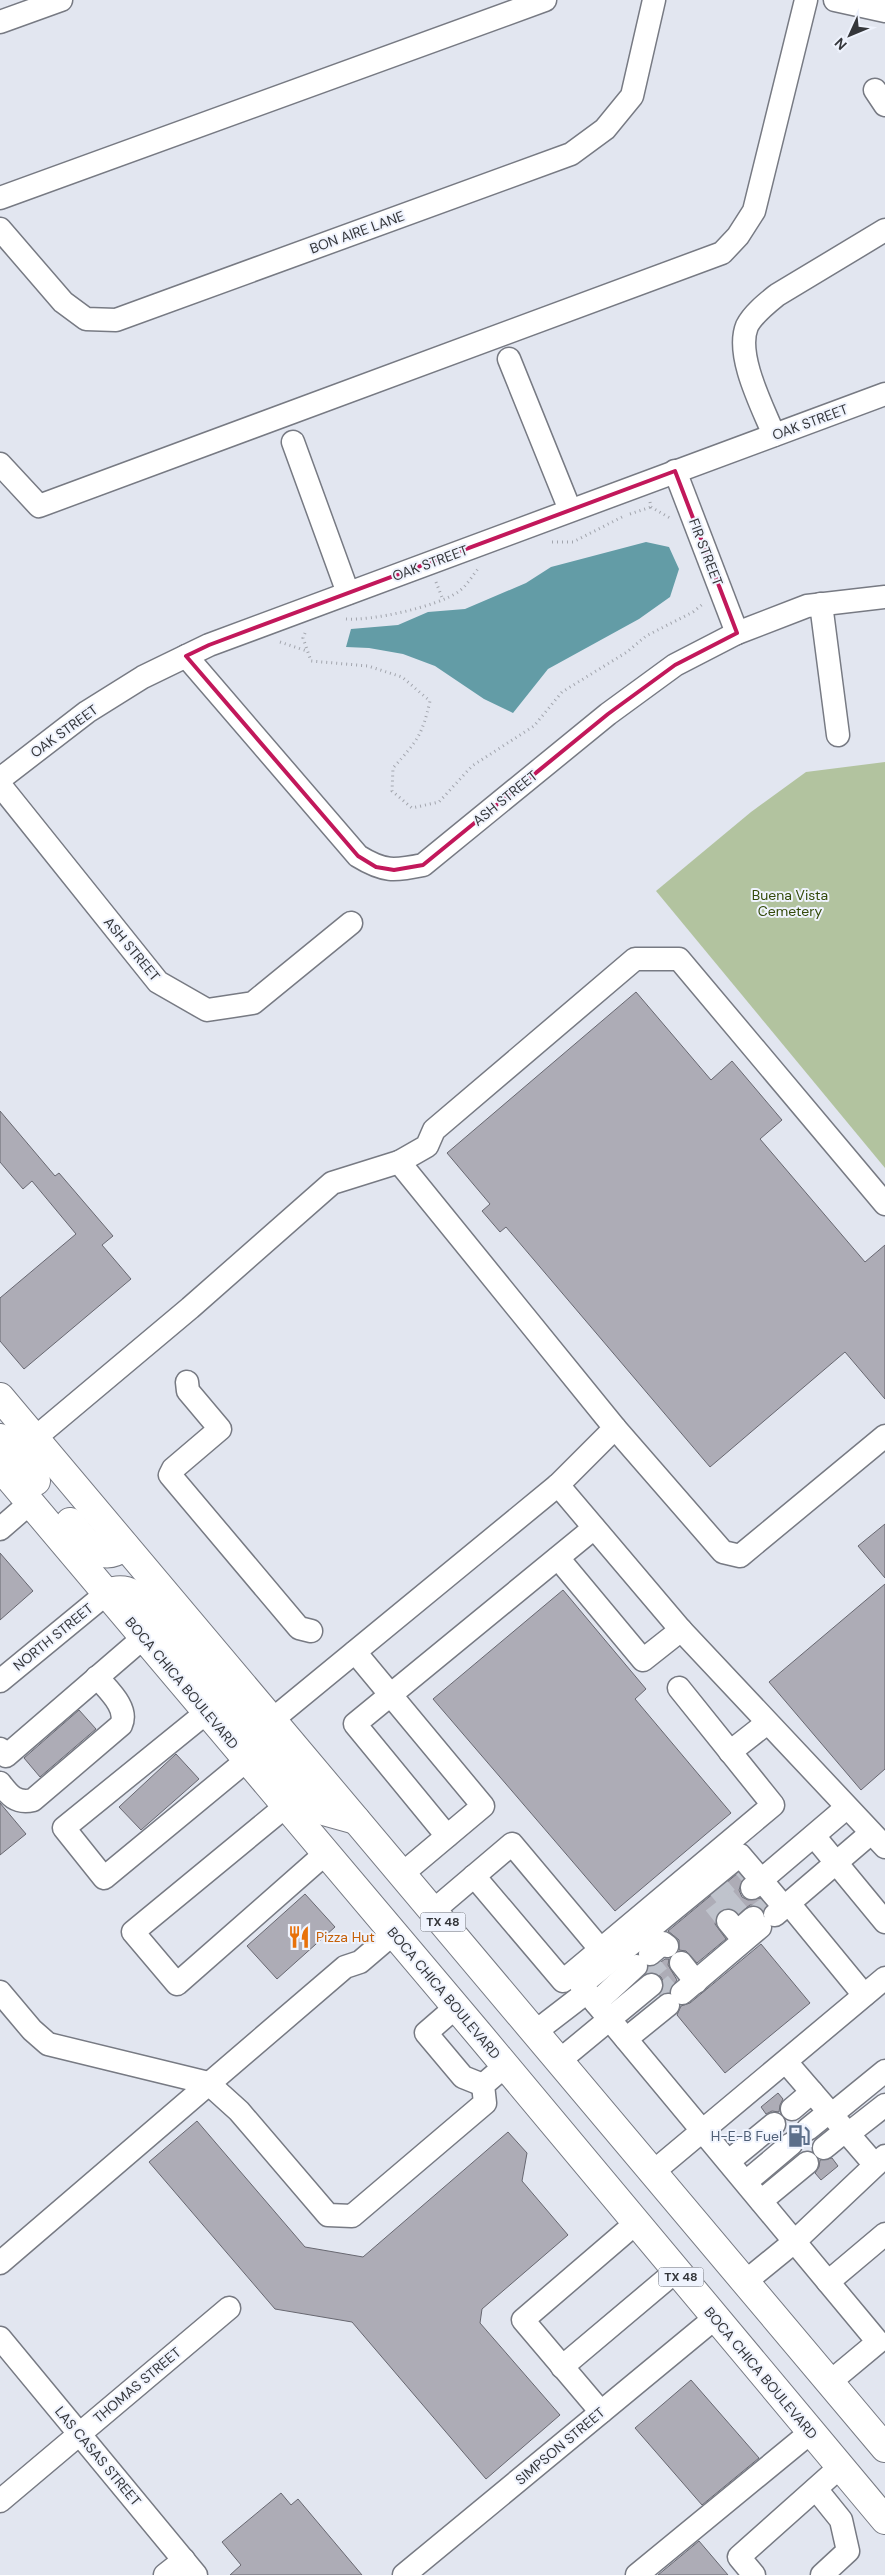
<svg xmlns="http://www.w3.org/2000/svg" width="885" height="2575" viewBox="0 0 885 2575" font-family="'DM Sans',sans-serif">
<rect width="100%" height="100%" fill="#e2e6f0"/>
<!-- green -->
<path fill="#b2c39f" d="M885 762V1168L656 891 751 812 806 772Z"/>
<!-- water -->
<path fill="#639ca6" d="M646 542 669 547 679 569 670 597 639 619 548 669 513 713 484 699 435 666 403 654 369 648 346 647 351 629 398 625 428 612 465 609 526 583 551 567Z"/>
<!-- building -->
<g fill="#adacb6" stroke="#686871">
<path d="M636 992 711 1080 732 1061 782 1120 760 1139 865 1262 885 1245V1399L845 1352 710 1467 506 1227 500 1232 482 1211 490 1204 447 1153Z"/>
<path d="M0 1111 55 1176 59 1173 113 1236 102 1245 131 1279 24 1369 0 1341V1298L76 1234 32 1181 23 1189 0 1162Z"/>
<path d="M885 1524V1578L858 1546Z"/>
<path d="M0 1553 33 1591 0 1620Z"/>
<path d="M885 1584V1769L861 1790 769 1682Z"/>
<path d="M563 1590 646 1689 635 1699 731 1813 615 1911 433 1699Z"/>
<path d="M79 1710 96 1729 40 1777 24 1758Z"/>
<path d="M176 1754 199 1779 141 1830 119 1807Z"/>
<path d="M0 1803 26 1834 0 1855Z"/>
<path d="M738 1873 743 1879 739 1890 742 1897 748 1900 760 1898 766 1906 763 1910 758 1906 750 1905 739 1913 732 1909 719 1911 715 1924 726 1939 697 1963 686 1951 679 1950V1940L668 1931Z"/>
<path d="M305 1894 335 1927 277 1979 247 1946Z"/>
<path d="M761 1944 810 2003 725 2073 677 2015 681 2006 690 2003Z"/>
<path d="M665 1959H669L668 1965 677 1980 669 1992 660 1995 664 1983 661 1977 655 1973H647L649 1967 658 1964Z"/>
<path d="M778 2093 783 2099 780 2105 779 2112 772 2111 766 2114 761 2107Z"/>
<path d="M197 2121 305 2247 363 2257 508 2132 527 2153 522 2181 568 2235 482 2309 480 2323 560 2415 486 2479 352 2322 275 2309 149 2162Z"/>
<path d="M832 2158 838 2166 821 2180 815 2173 819 2167 820 2160Z"/>
<path d="M691 2380 759 2458 702 2505 635 2428Z"/>
<path d="M281 2493 291 2505 298 2499 362 2575H230L241 2565 222 2542Z"/>
<path d="M699 2541 728 2575H658Z"/>
</g>
<g fill="none" stroke-linecap="round" stroke-linejoin="round">
<!-- minor-tunnel -->
<g stroke="#bfc3cc" stroke-width="22" stroke-dasharray="22 11" stroke-linecap="butt">
<path d="M723 1913 752 1888"/>
<path d="M753 1918 768 1907"/>
<path d="M728 1921 709 1897 739 1872"/>
<path d="M643 1974 671 1951"/>
<path d="M661 1996 675 1984"/>
</g>
<defs>
<g id="minor">
<path d="M835 0 885 11"/>
<path d="M0 22 61 0"/>
<path d="M875 90 885 105"/>
<path d="M0 198 545 0"/>
<path d="M0 229 63 302 86 319 116 320 571 154 605 129 632 96 654 0"/>
<path d="M509 359 570 510"/>
<path d="M774 435C763 408 735 355 747 326 753 314 767 303 777 295L885 230"/>
<path d="M293 442 348 593"/>
<path d="M0 464 39 506 722 253 738 236 754 211 806 0"/>
<path d="M675 471 737 633"/>
<path d="M821 604 838 735"/>
<path d="M186 656 358 856C384 872 394 871 423 865L608 714 675 665 737 633 807 606 885 597"/>
<path d="M0 779 87 712 143 677 209 645 885 394"/>
<path d="M0 785 158 982 207 1010 253 1003 351 923"/>
<path d="M399 1162 427 1146 434 1130 635 959H679L885 1204"/>
<path d="M187 1382 188 1391 220 1429 173 1469 170 1475 299 1628 311 1631"/>
<path d="M615 1428 723 1552 740 1556 885 1436"/>
<path d="M35 1438 190 1308 332 1183 399 1162 615 1428 558 1485 272 1720"/>
<path d="M558 1485 681 1630 885 1847"/>
<path d="M0 1529 30 1503"/>
<path d="M558 1558 643 1660 681 1630"/>
<path d="M355 1652 483 1806 402 1874"/>
<path d="M0 1681 107 1593"/>
<path d="M207 1712 64 1828 104 1878 247 1760"/>
<path d="M0 1749 6 1756 143 1638"/>
<path d="M730 1752 767 1723"/>
<path d="M0 1783C9 1795 16 1804 33 1800L121 1725C129 1708 108 1690 97 1677"/>
<path d="M286 1806 133 1932 177 1984 326 1853"/>
<path d="M447 1836 355 1724 594 1528"/>
<path d="M814 1836 885 1922"/>
<path d="M474 1876 563 1981 773 1805 679 1688"/>
<path d="M752 1888 846 1808"/>
<path d="M779 1901 740 1855 581 1985 878 2342 830 2382"/>
<path d="M433 1911 512 1844 601 1950"/>
<path d="M795 1911 864 1995"/>
<path d="M775 1915 871 1833"/>
<path d="M728 1921 737 1932 753 1918"/>
<path d="M650 1954 663 1943 667 1946"/>
<path d="M681 1963 696 1982"/>
<path d="M0 1992 32 2030 48 2044 208 2083 239 2111 328 2215 352 2216 485 2103 483 2085 505 2066"/>
<path d="M682 1993 760 1927"/>
<path d="M596 2003 636 1966"/>
<path d="M456 2007 426 2033 463 2077 483 2085"/>
<path d="M535 2032 587 1992"/>
<path d="M626 2039 668 2005"/>
<path d="M559 2061 651 1985"/>
<path d="M786 2062 875 2165"/>
<path d="M792 2109 812 2092"/>
<path d="M831 2115 885 2071"/>
<path d="M808 2129 829 2112"/>
<path d="M848 2134 885 2105"/>
<path d="M824 2148 845 2131"/>
<path d="M729 2161 774 2124"/>
<path d="M653 2172 885 1978"/>
<path d="M746 2182 791 2144"/>
<path d="M761 2201 807 2163"/>
<path d="M0 2263 345 1967 360 1962 394 1933"/>
<path d="M745 2282 794 2242 885 2156"/>
<path d="M828 2282 885 2234"/>
<path d="M0 2338 196 2575"/>
<path d="M562 2367 676 2271"/>
<path d="M601 2412 523 2320 636 2223"/>
<path d="M816 2489 841 2520 848 2551 822 2575"/>
<path d="M0 2501 229 2308"/>
<path d="M165 2575 184 2560"/>
<path d="M404 2575 715 2318"/>
<path d="M637 2575 811 2432"/>
<path d="M754 2575 739 2557 840 2467"/>
</g>
<g id="major">
<path d="M0 1397 885 2448"/>
<path d="M0 1438 36 1481"/>
<path d="M0 1467 478 2033 885 2520"/>
<path d="M70 1522C86 1541 99 1566 125 1546"/>
<path d="M107 1593C125 1586 132 1593 147 1603L320 1810 356 1820"/>
</g>
</defs>
<!-- minor casing -->
<use href="#minor" stroke="#777a83" stroke-width="25"/>
<!-- major casing -->
<use href="#major" stroke="#777a83" stroke-width="30"/>
<!-- path -->
<g stroke="#a2a5ad" stroke-width="3" stroke-dasharray="1 4" stroke-linecap="butt">
<path d="M650 502 651 507 670 518"/>
<path d="M630 514 651 507"/>
<path d="M552 542H573L622 517"/>
<path d="M436 582 443 600"/>
<path d="M346 619C371 621 436 607 458 592 466 587 472 576 478 569"/>
<path d="M305 633 303 638 311 661 368 666 402 677 430 701C422 736 417 741 393 768L392 791 412 808 439 802 472 766 534 726 562 692 627 652 646 636 693 612 704 603"/>
<path d="M280 642 307 651"/>
</g>
<!-- minor -->
<use href="#minor" stroke="#fff" stroke-width="22"/>
<!-- major -->
<use href="#major" stroke="#fff" stroke-width="28"/>
</g>
<!-- marked area -->
<path fill="none" stroke="#c2185b" stroke-width="4" stroke-linejoin="round" d="M675 471 737 633 675 665 608 714 423 865 394 870 376 867 358 856 186 656 209 645Z"/>
<!-- icons -->
<defs>
<symbol id="restaurant-bare" viewBox="-9 -9 18 18"><path d="M-5-6h1v4h1v-4h1v4h1v-4h1v5L-1.5 .5V6h-2V.5L-5-1ZM5-6V6H3V1.5H1.5Q1.5-4 5-6Z" fill="#e8710a" stroke="#eff3fd" stroke-width="2.5" paint-order="stroke"/></symbol>
<symbol id="fuel-bare" viewBox="-9 -9 18 18"><path d="M-5.5-6h7V0h2V4h1.3V-2.5L3-4.5l.8-.8L6-3V5H2.5V1h-1V6h-7ZM-4.2-4.7v3.2H.2V-4.7Z" fill="#5c6f8a" stroke="#eff3fd" stroke-width="2.5" paint-order="stroke"/></symbol>
</defs>
<g fill-rule="evenodd">
<use href="#restaurant-bare" x="283" y="1921" width="32" height="32"/>
<use href="#fuel-bare" x="783" y="2120" width="32" height="32"/>
</g>
<g text-anchor="middle" dominant-baseline="central" stroke-width="4" stroke-linejoin="round" paint-order="stroke">
<!-- shield labels -->
<g fill="#eff3fd" stroke="#6c6f74" stroke-width="1">
<rect x="420.5" y="1912.5" width="45" height="19" rx="4"/>
<rect x="658.5" y="2267.5" width="45" height="19" rx="4"/>
</g>
<g font-size="12" font-weight="bold" fill="#34363a">
<text x="443" y="1922">TX 48</text>
<text x="681" y="2277">TX 48</text>
</g>
<!-- street labels -->
<g font-size="14" fill="#34363a" stroke="#eff3fd">
<text transform="translate(357 232) rotate(-20)">BON AIRE LANE</text>
<text transform="translate(810 422) rotate(-20)">OAK STREET</text>
<text transform="translate(706 552) rotate(69)">FIR STREET</text>
<text transform="translate(430 563) rotate(-20)">OAK STREET</text>
<text transform="translate(64 731) rotate(-36)">OAK STREET</text>
<text transform="translate(505 798) rotate(-39)">ASH STREET</text>
<text transform="translate(132 949) rotate(50)">ASH STREET</text>
<text transform="translate(53 1637) rotate(-39)">NORTH STREET</text>
<text transform="translate(182 1683) rotate(50)">BOCA CHICA BOULEVARD</text>
<text transform="translate(444 1993) rotate(50)">BOCA CHICA BOULEVARD</text>
<text transform="translate(761 2373) rotate(50)">BOCA CHICA BOULEVARD</text>
<text transform="translate(137 2385) rotate(-40)">THOMAS STREET</text>
<text transform="translate(560 2446) rotate(-40)">SIMPSON STREET</text>
<text transform="translate(98 2456) rotate(50)">LAS CASAS STREET</text>
</g>
<!-- park labels -->
<g font-size="14" fill="#334a0a" stroke="#eff3fd">
<text x="790" y="895">Buena Vista<tspan x="790" dy="16">Cemetery</tspan></text>
</g>
<!-- food labels -->
<g font-size="14" fill="#c56008" stroke="#eff3fd" text-anchor="start">
<text x="316" y="1937">Pizza Hut</text>
</g>
<!-- service labels -->
<g font-size="14" fill="#4e5e75" stroke="#eff3fd" text-anchor="end">
<text x="782" y="2136">H-E-B Fuel</text>
</g>
</g>
<!-- north arrow -->
<g transform="translate(850 35) rotate(226)" stroke="#eff3fd" stroke-width="4" paint-order="stroke">
<path d="M0-4L9 19L0 12L-9 19Z" fill="#34363a"/>
<text y="-8" font-size="14" font-weight="bold" text-anchor="middle" fill="#34363a">N</text>
</g>
</svg>
